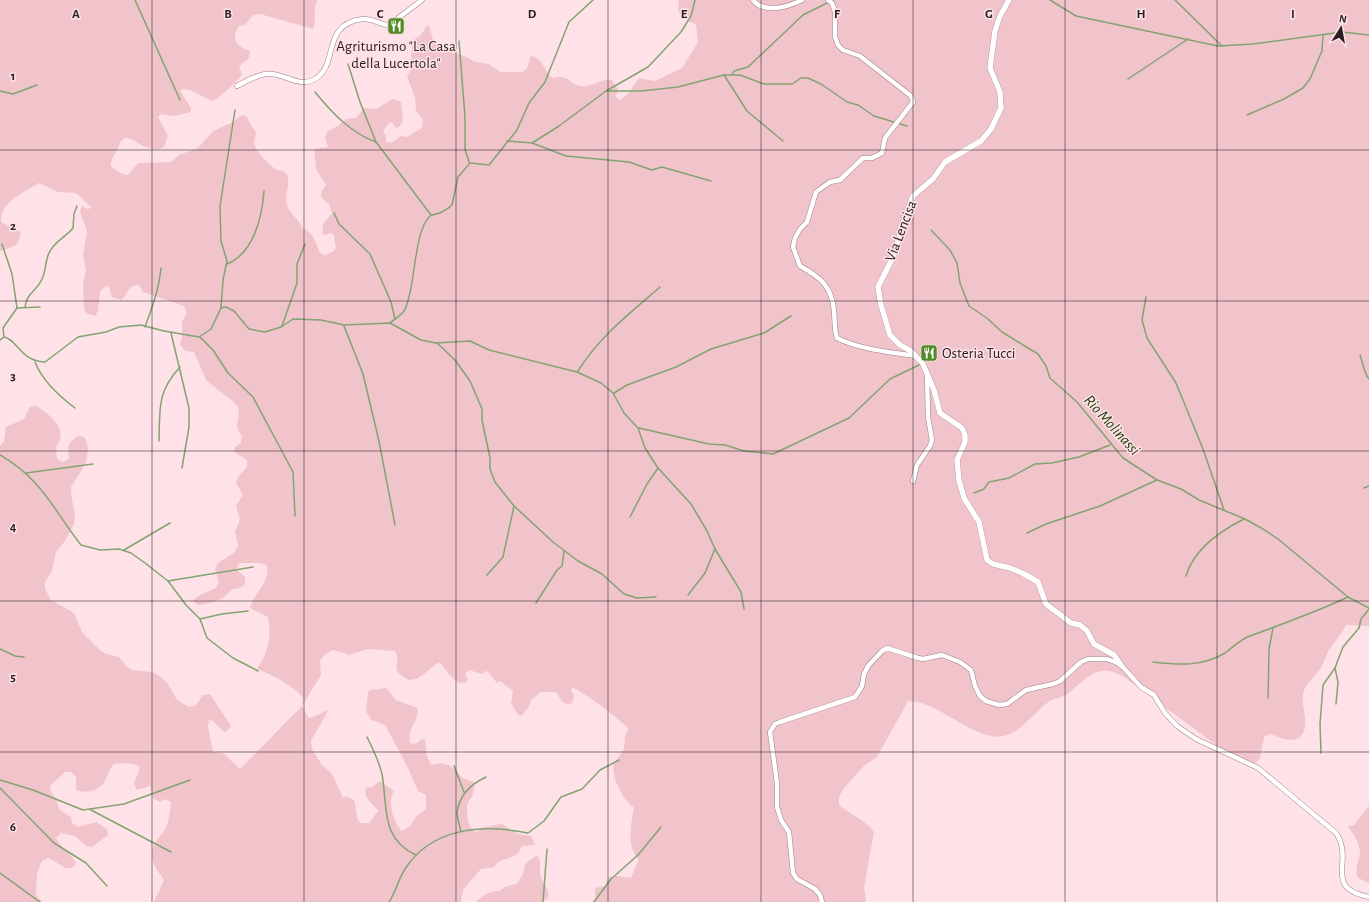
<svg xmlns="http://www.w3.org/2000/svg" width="1369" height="902" viewBox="0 0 1369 902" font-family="'Alegreya Sans',sans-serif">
<rect width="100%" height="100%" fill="#fee2e7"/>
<!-- green -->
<g fill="#f1c4cc">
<path d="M0 0H318C312 9 317 19 313 29L260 14 253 15 245 25 239 26C231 39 236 47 250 51L249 58 239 66 242 74C239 80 218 100 212 101L190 90 183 89 180 91 191 108V112L174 116 161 114 158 117 168 136 164 147C144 156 130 130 122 140 120 142 119 146 118 149 114 155 111 159 111 166L120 173 128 175 138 163 171 162 179 155 198 148 213 131 233 122 242 115 246 116 256 133C256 136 254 140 254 142 255 151 268 163 274 168 279 172 284 169 287 175 291 184 284 195 287 205 290 215 299 218 302 228 313 231 316 243 320 253L325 255 334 251 336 248 334 235 331 233 325 235 322 234 323 224 332 213 329 204 321 197 322 190 326 185 316 169 314 149 328 147 325 138 327 132 339 125 346 119 356 118 364 108 376 109 393 99 401 102 403 121 399 127 396 128 392 122 389 123 383 131 386 136V142H393L401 136 407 137 422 128 423 119 416 111 415 98 407 76 413 67 411 57 413 40 421 35 426 27 429 25 433 40 445 50 467 57 475 62 489 64 500 72H523L527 68 531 55C548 63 542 71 553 78 568 74 568 83 580 86 592 88 601 78 612 80L619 91 615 96 620 100C630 95 632 86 639 78L655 81 682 68 698 42 696 25 687 20 678 10 679 0H1369V626L1346 625C1342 634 1335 641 1329 650 1326 655 1325 660 1323 664 1318 675 1304 683 1303 695 1301 708 1311 727 1300 737 1291 744 1279 737 1270 734L1264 737 1260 759 1250 767 1235 759 1124 677C1096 661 1088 679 1067 694 1062 698 1055 698 1050 701 1035 711 1024 729 1007 735 980 746 938 700 908 701L877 757 865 765 845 787 839 797V805C852 816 863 818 874 832L864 887 866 902H592L595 899V888L605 886 609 877 616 876 631 878 639 859C626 848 631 823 634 808L624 798 615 780 613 765 624 749 625 736 628 729C627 724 581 690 573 688L571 690 574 696 572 703 569 704 563 703 556 692H541L531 700C530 707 526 711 521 716L518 715 511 703 513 691 500 681 497 683 488 672 485 671 482 674 469 670 465 674 468 679 467 682 460 683C450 679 447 669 439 662 428 669 421 680 409 680 386 668 403 665 395 651L368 649 349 655 333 650 324 655 320 661 321 675 302 706 309 718 318 715 327 710 328 711 311 741 312 749 322 765 332 774 343 798 346 796 354 800C357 808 355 817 360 823H369L378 811C374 803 362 799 366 788L372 787 380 781 394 791C387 802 393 822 402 831L410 826 416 817 426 809V795L418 791 407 766 385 725 372 720 366 712 368 692 370 690 386 688 396 700 417 708C421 721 404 731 411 744L417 743 422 739 425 740 427 757 431 765 441 763 449 765 463 778 474 782C476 796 467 801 467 806 467 815 467 828 476 832L483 827 502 824 518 834 531 836 535 845 522 846 519 852 514 856 498 862 494 867 481 869 463 890 461 902H154L164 880C161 874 154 868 153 861 148 842 164 838 168 821 170 815 170 808 171 802L165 799 160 802 153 798 150 786 137 790 134 784 140 767C133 762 123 763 114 764 109 770 108 775 105 781 100 791 85 794 76 790V777L71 772H65L50 786 51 792 55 797 60 810 71 817 72 823 78 827 97 822 107 829 108 835 92 847 86 846 75 836 61 833 56 838C61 848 71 853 76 863L72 868H66L48 858 42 861 37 874 36 895 42 902H0V446L4 441 6 427 24 419 30 407 37 406C51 416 69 429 56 447L57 459 63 462 69 459C67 448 68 442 78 436L84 437 87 443 88 449 86 463 71 487V493L75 517 74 524 65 541 56 552 52 571 45 582V589L51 600 74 613 82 632 100 650 106 654 119 657 127 667 132 670 152 672 158 675 168 684 177 700 189 707 195 706 203 695 210 694 231 726 227 731 224 732 213 721 209 720 208 726 213 752 223 753 240 769 302 706 303 699C299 688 268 673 257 669 268 653 272 637 268 617L250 608C254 592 270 583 267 565L260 563H239L236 569 245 577V584L240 588 233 589 223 598 211 603 198 605 193 601 198 596 216 588 219 582 215 569 218 563 235 552 238 545 235 532 240 519 236 506 243 495 236 483 238 477 247 467V460L234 452 235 447 241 443 242 436C231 424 243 417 237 405L206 380 194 352 185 351 180 345 182 336V322L187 313 184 306 143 292 139 285C127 285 129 294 121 300L112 297 109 287 106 286 100 291 98 311 95 316 86 313 84 308 83 283 86 270 83 256 87 231 80 212 82 206 87 209 92 208 76 193 58 192 39 183C25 193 0 200 1 222L21 232C18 249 13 246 0 251Z"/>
<path d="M1369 806V883L1358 878C1354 866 1359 864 1360 853 1360 843 1353 834 1348 826L1354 825Z"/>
<path d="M536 856 539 857C541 864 539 871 541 877 543 885 550 888 548 898L542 902H476C480 896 492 890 499 891L507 886 517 884 522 876 526 863Z"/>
</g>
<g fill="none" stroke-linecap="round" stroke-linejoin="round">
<!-- stream -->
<g stroke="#83a372" stroke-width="1.5">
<path d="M135 0 180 100"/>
<path d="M1050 0 1076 16 1218 46 1253 44 1342 32 1369 35"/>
<path d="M1175 0 1222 46"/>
<path d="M459 41 465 117V149L469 162"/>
<path d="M348 64 360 102 376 142 431 215"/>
<path d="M724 75 747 111 783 141"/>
<path d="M732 75 734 71 748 67 803 15 833 0"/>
<path d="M1128 79 1188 39"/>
<path d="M0 91 13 94 37 85"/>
<path d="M606 91H641L678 87 724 75H740L764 84H792L801 78H808L821 84 847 102 858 105 874 116 907 126"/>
<path d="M315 92C332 113 351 133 376 142"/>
<path d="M1247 115 1284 99 1303 88 1310 79 1322 51 1323 35"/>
<path d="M507 141 532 143 566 156 629 162 652 170 662 167 711 181"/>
<path d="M532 143 559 126 606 91 648 67 681 32 691 16 695 0"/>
<path d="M334 213 339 224 370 254 391 302 395 319"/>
<path d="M931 230 950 250 957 263 960 283 969 306 988 319 1002 332 1038 354 1046 366 1050 378 1077 402 1123 458 1157 480 1181 489 1199 500 1245 519 1263 529 1278 539 1348 597 1369 608"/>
<path d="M2 244 12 274 17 308"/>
<path d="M227 264C254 253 262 217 264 191"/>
<path d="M1146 297 1142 320 1147 338 1176 383 1203 449 1224 510"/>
<path d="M25 307C27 292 37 291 42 279 46 272 45 261 49 253 54 241 65 238 73 228L74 214 77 206"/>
<path d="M221 308 223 280 227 261 221 241 220 206 235 110"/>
<path d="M390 323C395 319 400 316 404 311 416 289 413 232 430 216 433 214 438 214 442 212 446 210 449 208 452 205L458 177 470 163 489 165 517 130 529 103 545 82 569 22 593 0"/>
<path d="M282 326 297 283V264L305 244"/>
<path d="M344 326 363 374 379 441 395 525"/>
<path d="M145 327C152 308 159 289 161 268"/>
<path d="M171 333 189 408V427L182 468"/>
<path d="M4 337 3 328 17 308 40 307"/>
<path d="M200 337 213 350 228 373 253 397 293 472 295 516"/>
<path d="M0 340 4 337C17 339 20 361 45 362L78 337 106 332 119 327 141 325 164 331 199 337 211 329 221 308 226 307 234 311 249 329 265 332 281 327 293 319 321 320 344 325 390 323 421 340 436 343 470 341 489 350 577 372 601 383 613 393 624 413 638 428 645 448 658 468 691 504 707 531 715 549 741 592 744 609"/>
<path d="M437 343 455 360 470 381 482 409V420L490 458V469L495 482 514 506 553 542 578 561 602 574 624 594 637 598 656 597"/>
<path d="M1360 355C1363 363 1364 373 1369 379"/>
<path d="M35 362C42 380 59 396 75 408"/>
<path d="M578 371C599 337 630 313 660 287"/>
<path d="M614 393 627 385 676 367 711 349 764 333 791 316"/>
<path d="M639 428 709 444 725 445 744 451 773 454 849 418 890 379 921 364"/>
<path d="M159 441C160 408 157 392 180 367"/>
<path d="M0 455C44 481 52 508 81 545L100 550 119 549 131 553 145 563 168 581 186 605 200 619 207 638 233 658 258 671"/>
<path d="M26 473 93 464"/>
<path d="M1364 488 1369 486"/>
<path d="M974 493 984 489 989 482 1009 478 1035 464 1052 463 1079 457 1110 445"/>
<path d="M630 517 647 484 658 468"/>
<path d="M1027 533 1046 524 1100 506 1157 480"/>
<path d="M124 550 170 523"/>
<path d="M487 575 503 557 514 506"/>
<path d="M1186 576C1194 549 1220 531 1244 519"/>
<path d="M168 581 253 567"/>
<path d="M688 595 705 573 715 549"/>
<path d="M536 603 557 570 562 566 564 551"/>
<path d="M200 619 222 614 248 611"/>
<path d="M0 649 15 656 24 657"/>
<path d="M1153 662C1178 665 1202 667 1225 653 1233 647 1241 639 1250 636 1283 624 1316 612 1348 597"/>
<path d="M1335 668 1338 682 1336 704"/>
<path d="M1268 698 1269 649 1273 628"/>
<path d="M367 737C373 749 379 761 382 774 388 808 380 838 416 855"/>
<path d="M1321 753 1320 724 1323 685 1335 668 1343 647 1359 628 1361 619 1369 609"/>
<path d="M454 766 464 792"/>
<path d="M0 780 33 790 83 810 124 804 190 780"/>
<path d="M0 788 54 843 86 863 107 886"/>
<path d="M91 810 171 852"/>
<path d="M461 832C460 826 457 818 457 813 459 795 471 784 486 777"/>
<path d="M0 873 40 902"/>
<path d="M389 902C396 892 398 880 405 869 432 827 483 824 528 833L544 821 561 797 582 789 600 770 619 760"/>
<path d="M543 902 547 849"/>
<path d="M594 902 611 879 638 855 661 827"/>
</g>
<defs>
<g id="minor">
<path d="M753 0C764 14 788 7 802 0"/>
<path d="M828 0 832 3 835 12V37L838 45 843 50 860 56 911 96 913 102 885 138 882 153 872 158H863L840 180 830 182 816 192 807 222 800 229 795 238 793 247 800 266C820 277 832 286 834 311 835 321 834 328 837 338 861 350 891 352 916 356"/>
<path d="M237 86C246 81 255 76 265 74 282 71 298 89 315 79 340 64 320 24 363 19 372 18 380 25 389 25L422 0"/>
<path d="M913 481 917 465 930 446 932 440 928 417 927 374"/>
<path d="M822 902 820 895 815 889 797 879 793 873 789 832 781 820 777 807V783L770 732 775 724 780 722 855 697 862 686 864 674 868 666 882 651 887 648 918 658 923 659 942 655 960 662 971 670 975 686 980 696 986 701 999 705 1007 704 1026 690 1053 684 1060 681 1081 662 1088 659H1107L1115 662 1121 665 1141 687 1154 695 1165 713 1177 726 1196 739 1258 768 1336 833C1355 861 1322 888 1369 897"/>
</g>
<path id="tertiary" d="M1009 0 1000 16 995 31 990 68 1000 92 1001 108 991 129 981 141 945 162 933 179 913 196 904 220 893 257 878 287 881 305 890 335 900 345 911 351 923 364 934 390 940 413 962 428 965 435V442L957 460 959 480 964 498 979 522 987 560 993 564 1010 568 1022 573 1038 582 1046 604 1071 623 1080 625 1087 631 1094 644 1114 655 1121 665"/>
</defs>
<!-- minor casing -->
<use href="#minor" stroke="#9e7e84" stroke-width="5.5"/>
<!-- tertiary casing -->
<use href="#tertiary" stroke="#9e7e84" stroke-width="6"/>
<!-- minor -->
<use href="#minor" stroke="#fff" stroke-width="4.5"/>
<!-- tertiary -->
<use href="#tertiary" stroke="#fff" stroke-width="5.5"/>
</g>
<!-- grid -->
<path fill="none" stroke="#2a1e20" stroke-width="1" stroke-opacity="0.55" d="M152 0V902M304 0V902M456 0V902M608 0V902M761 0V902M913 0V902M1065 0V902M1217 0V902M0 150H1369M0 301H1369M0 451H1369M0 601H1369M0 752H1369"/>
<!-- icons -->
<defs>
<symbol id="restaurant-square" viewBox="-11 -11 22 22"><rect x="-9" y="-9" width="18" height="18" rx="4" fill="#518a27" stroke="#fee2e7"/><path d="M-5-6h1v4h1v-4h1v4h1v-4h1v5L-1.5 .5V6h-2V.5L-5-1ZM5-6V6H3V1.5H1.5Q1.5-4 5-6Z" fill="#fff"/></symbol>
</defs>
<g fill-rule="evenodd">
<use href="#restaurant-square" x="386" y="16" width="20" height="20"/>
<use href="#restaurant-square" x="919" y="343" width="20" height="20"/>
</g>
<g text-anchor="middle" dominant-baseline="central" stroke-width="3" stroke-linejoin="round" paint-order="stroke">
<!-- poi labels -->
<g font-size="15" fill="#2a1e20" stroke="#fee2e7">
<text x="396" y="46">Agriturismo "La Casa<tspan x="396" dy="17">della Lucertola"</tspan></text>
<text x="942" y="353" text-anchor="start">Osteria Tucci</text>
</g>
<!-- street labels -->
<g font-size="15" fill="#2a1e20" stroke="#fee2e7">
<text transform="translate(901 231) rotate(-69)">Via Lencisa</text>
</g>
<!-- water labels -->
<g font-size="16" font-style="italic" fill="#1c3a04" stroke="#fee2e7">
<text transform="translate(1112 425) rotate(48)">Rio Molinassi</text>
</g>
</g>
<g font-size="13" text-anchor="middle" font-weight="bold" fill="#2a1e20" stroke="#fee2e7" stroke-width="3" stroke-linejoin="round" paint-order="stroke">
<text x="76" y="18">A</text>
<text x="228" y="18">B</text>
<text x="380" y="18">C</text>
<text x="532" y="18">D</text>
<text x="684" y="18">E</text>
<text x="837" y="18">F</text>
<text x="989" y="18">G</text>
<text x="1141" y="18">H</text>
<text x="1293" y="18">I</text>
<text x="13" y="80">1</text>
<text x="13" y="230">2</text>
<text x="13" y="380">3</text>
<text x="13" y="531">4</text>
<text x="13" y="681">5</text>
<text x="13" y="831">6</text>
</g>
<!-- north arrow -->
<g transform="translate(1341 28) rotate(11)" stroke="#fee2e7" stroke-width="3" paint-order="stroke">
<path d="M0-3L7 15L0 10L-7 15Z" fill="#2a1e20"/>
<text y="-6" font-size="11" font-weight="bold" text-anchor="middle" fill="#2a1e20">N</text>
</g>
</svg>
